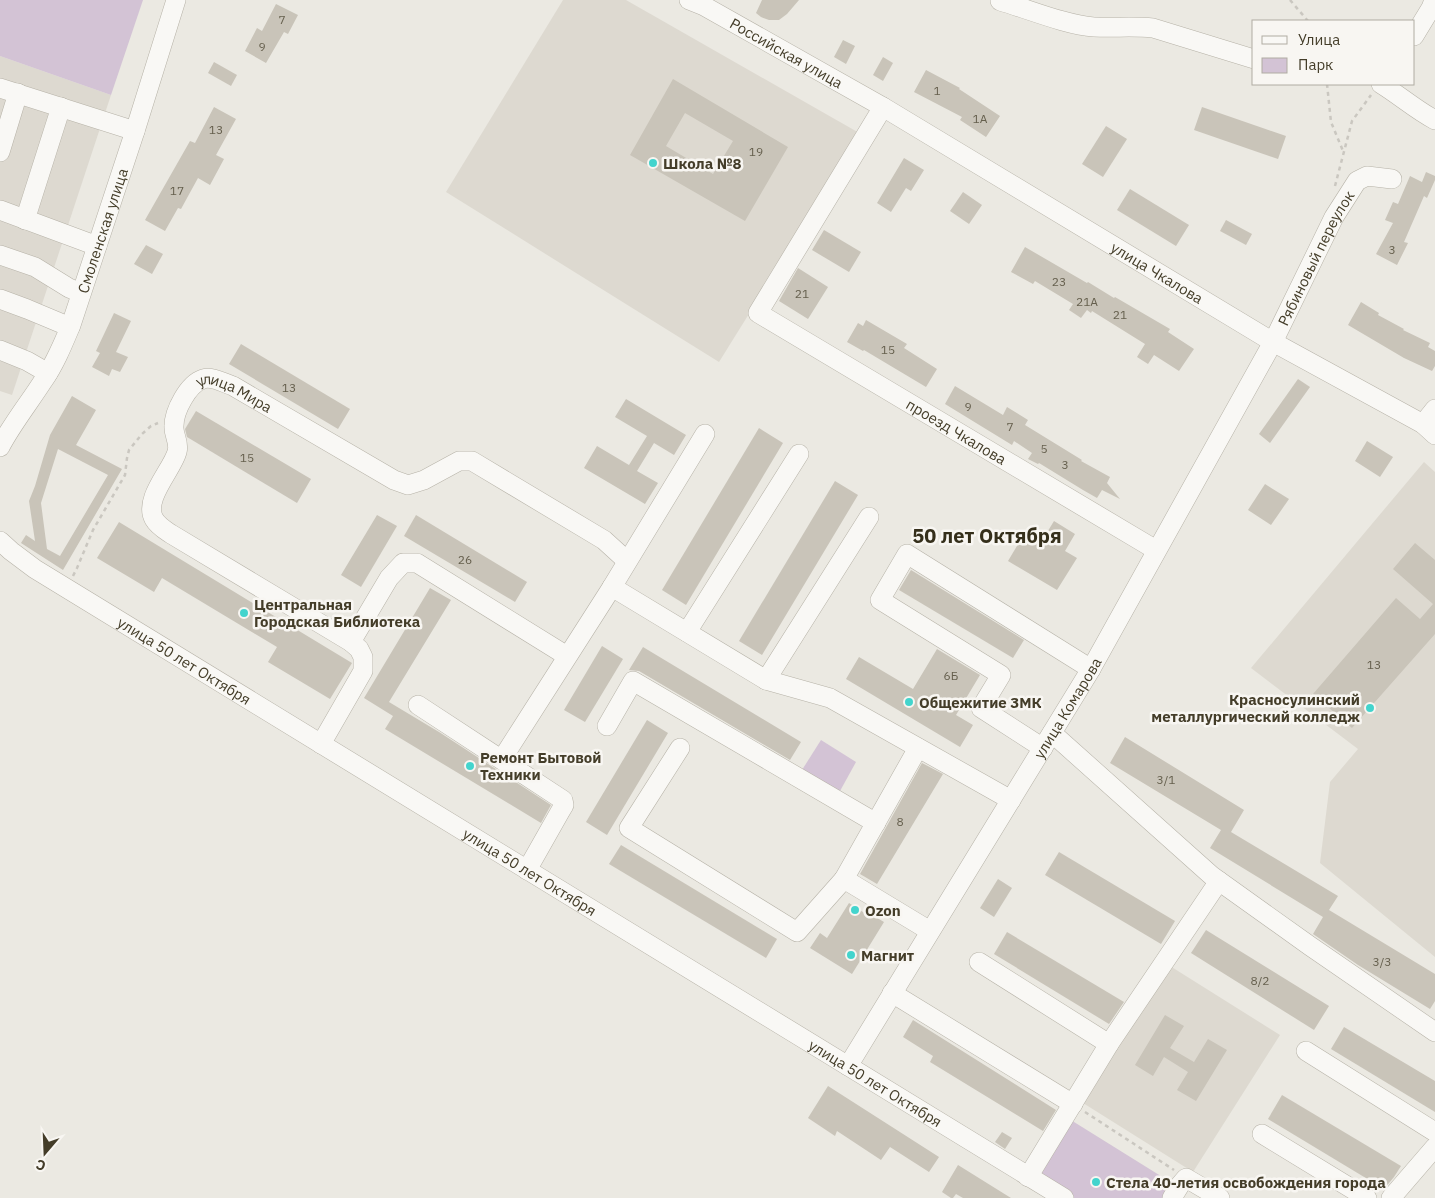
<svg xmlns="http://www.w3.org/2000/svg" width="1435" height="1198" viewBox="0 0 1435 1198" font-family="'IBM Plex Sans',sans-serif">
<rect width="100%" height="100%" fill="#ebe9e2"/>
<!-- built -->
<g fill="#ddd9d0">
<path d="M563 0H626L861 134 719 362 446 192Z"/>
<path d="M0 56 111 95 12 395 0 391Z"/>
<path d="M1424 462 1435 472V957L1320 863 1330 782 1358 749 1251 668Z"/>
<path d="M1170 966 1280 1035 1193 1172 1083 1103Z"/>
</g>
<!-- green -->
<g fill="#d3c3d5">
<path d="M0 0H143L111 95 0 56Z"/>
<path d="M821 740 856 762 840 791 802 770Z"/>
<path d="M1066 1117 1172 1183 1163 1198H1072L1032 1174Z"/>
</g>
<!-- building -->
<g fill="#c9c4b9" fill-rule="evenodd">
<path d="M762 0H799L787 14 779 20H769L761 17 756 13Z"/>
<path d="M276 4 298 15 288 34 284 32 266 63 245 51 257 28 262 31Z"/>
<path d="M843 40 855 46 846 64 834 57Z"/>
<path d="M883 57 893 63 883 81 873 75Z"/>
<path d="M214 62 237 75 231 86 208 73Z"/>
<path d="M926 70 960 88 959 89 1000 116 986 137 960 120 962 117 914 92Z"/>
<path d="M673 79 788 147 745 221 630 155ZM685 113 733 141 713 174 666 146Z"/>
<path d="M214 107 236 119 216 155 224 159 210 185 198 178 181 209 178 208 165 231 145 220 190 141 195 143Z"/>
<path d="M1202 107 1286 136 1278 159 1194 130Z"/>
<path d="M1106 126 1127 139 1103 177 1082 164Z"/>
<path d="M904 158 924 170 911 191 906 188 891 212 877 203Z"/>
<path d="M1426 172 1435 176V180L1427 198 1424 196 1404 242 1408 243 1397 265 1376 254 1393 223 1385 220 1393 202 1398 204 1410 176 1422 182Z"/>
<path d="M1130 189 1189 225 1176 246 1117 210Z"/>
<path d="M963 192 982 205 969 224 950 211Z"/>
<path d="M1226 220 1252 234 1246 245 1220 231Z"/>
<path d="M824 230 861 252 849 272 812 250Z"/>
<path d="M146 245 163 254 152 274 134 264Z"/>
<path d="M1025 247 1087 283 1088 282 1114 298 1115 297 1170 329 1168 332 1194 349 1179 371 1154 355 1148 364 1137 357 1145 344 1092 311 1091 313 1087 310 1081 318 1069 310 1073 304 1035 281 1033 284 1011 272Z"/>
<path d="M798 268 828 287 808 319 779 301Z"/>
<path d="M1361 302 1379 313 1378 315 1404 329 1403 330 1430 343 1428 347 1435 351V366L1432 371 1404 358 1348 325Z"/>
<path d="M114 313 131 321 116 352 128 357 120 372 112 369 109 376 92 367 100 353 96 351Z"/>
<path d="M866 320 907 344 904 348 937 369 926 387 864 350 863 351 847 342 858 323 863 326Z"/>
<path d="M241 344 350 409 338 429 229 364Z"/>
<path d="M1298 379 1310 387 1270 443 1259 434Z"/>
<path d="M955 386 1003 415 1007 407 1028 420 1025 425 1082 460 1081 461 1110 477 1107 483 1120 499 1102 490 1097 498 1083 490 1039 463 1038 464 1028 459 1032 453 1014 441 1012 445 945 404Z"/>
<path d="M72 396 96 410 76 445 122 469 63 570 21 543 26 535 35 541 29 501 35 486 50 435ZM58 449 108 475 60 556 47 549 41 503Z"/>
<path d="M626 399 686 435 674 455 654 443 637 471 658 483 645 504 584 468 597 446 629 465 647 436 615 417Z"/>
<path d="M196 411 311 479 297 503 187 437 185 429Z"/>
<path d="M759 428 783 443 686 605 662 590Z"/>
<path d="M1367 441 1393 457 1380 477 1355 461Z"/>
<path d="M835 481 858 495 762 655 739 641Z"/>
<path d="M1265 484 1289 499 1271 525 1248 510Z"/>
<path d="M377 515 397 526 361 587 341 575Z"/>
<path d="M416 515 527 582 515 602 404 536Z"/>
<path d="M1054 521 1075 534 1065 551 1077 558 1057 590 1008 561 1024 534 1040 544Z"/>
<path d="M119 522 352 663 330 699 268 662 277 647 162 578 154 592 97 558Z"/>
<path d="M1415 543 1435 560V634L1352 728 1313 694 1396 598 1420 619 1433 604 1393 569Z"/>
<path d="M911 570 1024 640 1013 658 899 590Z"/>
<path d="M430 588 451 600 389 702 439 732 551 805 541 823 385 729 393 716 364 698Z"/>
<path d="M602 646 623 659 585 722 564 710Z"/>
<path d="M643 647 801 742 790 760 639 671 629 670Z"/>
<path d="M937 649 980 675 956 715 973 725 960 747 846 679 859 657 913 689Z"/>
<path d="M647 720 668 733 607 835 586 822Z"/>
<path d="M1125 737 1244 810 1231 832 1338 896 1329 910 1435 974V1001L1430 1009 1358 965 1313 934 1323 917 1210 848 1221 830 1110 763Z"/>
<path d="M922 763 943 774 877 884 860 874Z"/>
<path d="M621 845 777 939 766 958 609 864Z"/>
<path d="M1059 852 1175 921 1161 944 1045 875Z"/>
<path d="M998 879 1012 888 994 917 980 908Z"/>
<path d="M849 903 866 914 867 912 884 922 852 974 810 948 820 933 827 938Z"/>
<path d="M1206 930 1329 1006 1314 1030 1191 953Z"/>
<path d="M1007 932 1124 1002 1109 1024 994 954Z"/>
<path d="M1165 1015 1184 1026 1170 1048 1194 1062 1208 1039 1227 1050 1196 1101 1177 1090 1188 1072 1164 1057 1153 1076 1135 1065Z"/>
<path d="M913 1020 1056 1110 1043 1131 930 1062 933 1056 903 1037Z"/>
<path d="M1344 1027 1435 1081V1112L1331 1049Z"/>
<path d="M828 1086 939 1157 929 1172 890 1147 881 1160 837 1131 835 1136 808 1118Z"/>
<path d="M1282 1095 1401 1166 1394 1177 1384 1189 1268 1119Z"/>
<path d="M1002 1132 1012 1138 1005 1149 995 1142Z"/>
<path d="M958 1165 1011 1198H963L956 1194 953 1198H951L942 1192Z"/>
</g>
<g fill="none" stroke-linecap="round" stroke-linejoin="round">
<defs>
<g id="minor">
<path id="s1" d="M689 0 704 6 883 107 1273 342 1423 424 1435 435"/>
<path d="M1000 1C1028 9 1066 25 1094 27 1114 28 1133 26 1153 28L1254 59"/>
<path d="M1414 36 1431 8 1434 0"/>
<path d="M1381 84C1399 95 1416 110 1435 120"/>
<path d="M0 88 135 131"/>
<path id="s2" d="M883 107 758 313 1156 550"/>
<path d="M0 152 18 93"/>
<path d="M0 210 97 246"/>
<path d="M25 220 61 107"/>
<path d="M0 255 35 267 69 288 81 293"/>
<path d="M0 299 27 309 70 327"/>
<path d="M0 350 27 361 48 373"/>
<path d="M1423 424 1435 409"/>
<path id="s3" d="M0 447C12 424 29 403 43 381 55 364 63 344 71 325L135 131 176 0"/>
<path id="s4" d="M0 541 11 551 35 569 1064 1198"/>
<path d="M612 587 766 680 830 698 1011 800"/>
<path d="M687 632 799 454"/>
<path d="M351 642 389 578 403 563H417L567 656"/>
<path d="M766 680 869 517"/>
<path d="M418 705 563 800 564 805 561 810 527 870"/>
<path d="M607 726 633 681 876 823"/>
<path d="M1052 733 1212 876 1310 946 1435 1032"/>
<path id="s5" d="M321 744 363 671V657L359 649 351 642 171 534C165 530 158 526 154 519 143 499 172 470 177 452 180 442 173 435 174 426 174 411 188 384 203 379 212 376 224 383 233 386L394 480 408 485 424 480 459 461H472L604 540 627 561"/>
<path d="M680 748 629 828 797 932 844 879 930 931"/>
<path d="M1043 748 981 708 1001 675 880 600 907 554 1091 669"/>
<path d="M502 759 612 587 705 434"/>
<path d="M844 879 918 748"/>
<path d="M979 962 1109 1044"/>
<path d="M892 993 1073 1104"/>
<path d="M1306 1051 1435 1132"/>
<path id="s6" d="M848 1066 1091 669 1273 342 1334 217 1357 181 1367 176 1392 179"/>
<path d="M1262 1134 1367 1198"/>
<path d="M1028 1177 1109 1044 1219 881"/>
<path d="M1172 1198 1180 1185 1186 1178 1220 1198"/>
<path d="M1391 1198 1435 1147"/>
</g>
</defs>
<!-- minor casing -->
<use href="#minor" stroke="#b6b2a7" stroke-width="20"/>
<!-- path -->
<g stroke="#cac7c0" stroke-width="2.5" stroke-dasharray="4 4" stroke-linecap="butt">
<path d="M1290 0 1308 21"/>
<path d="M1327 84 1331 122 1343 151"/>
<path d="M1335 186 1352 121 1371 95"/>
<path d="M73 576 77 568 93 530 125 475 127 458 129 450 142 434 151 426 158 423"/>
<path d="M1085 1112 1174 1170"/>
</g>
<!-- minor -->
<use href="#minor" stroke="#f9f8f5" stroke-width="19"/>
</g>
<!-- markers -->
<g fill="#43d4cd" stroke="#f8f6f2" stroke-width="2">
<circle cx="653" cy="163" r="5"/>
<circle cx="244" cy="613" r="5"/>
<circle cx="909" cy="702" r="5"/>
<circle cx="1370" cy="708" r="5"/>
<circle cx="470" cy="766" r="5"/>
<circle cx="855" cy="910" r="5"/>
<circle cx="851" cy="955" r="5"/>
<circle cx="1096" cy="1182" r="5"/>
</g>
<g text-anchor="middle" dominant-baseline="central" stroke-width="5" stroke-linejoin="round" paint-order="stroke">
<!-- number labels -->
<g font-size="12" fill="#655f4d">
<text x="282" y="19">7</text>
<text x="262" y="46">9</text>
<text x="937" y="90">1</text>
<text x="980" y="118">1А</text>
<text x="216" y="129">13</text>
<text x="756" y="151">19</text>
<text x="177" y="190">17</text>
<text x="1392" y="249">3</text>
<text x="1059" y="281">23</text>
<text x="802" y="293">21</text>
<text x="1087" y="301">21А</text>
<text x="1120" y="314">21</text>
<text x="888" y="349">15</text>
<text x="289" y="387">13</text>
<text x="968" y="406">9</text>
<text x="1010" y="426">7</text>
<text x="1044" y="448">5</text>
<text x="247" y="457">15</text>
<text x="1065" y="464">3</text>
<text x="465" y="559">26</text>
<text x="1374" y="664">13</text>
<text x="951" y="675">6Б</text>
<text x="1166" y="779">3/1</text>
<text x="900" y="821">8</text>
<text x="1382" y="961">3/3</text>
<text x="1260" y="980">8/2</text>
</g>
<!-- street labels -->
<g font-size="15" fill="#443d29" stroke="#f8f6f2">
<text stroke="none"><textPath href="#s1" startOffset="111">Российская улица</textPath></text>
<text stroke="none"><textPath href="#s3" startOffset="241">Смоленская улица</textPath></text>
<text stroke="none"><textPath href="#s6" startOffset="934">Рябиновый переулок</textPath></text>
<text stroke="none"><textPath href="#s1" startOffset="542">улица Чкалова</textPath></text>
<text stroke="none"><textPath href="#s5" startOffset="542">улица Мира</textPath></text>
<text stroke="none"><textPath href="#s2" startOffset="472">проезд Чкалова</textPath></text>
<text stroke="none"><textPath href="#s4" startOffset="220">улица 50 лет Октября</textPath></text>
<text stroke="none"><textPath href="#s6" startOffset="420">улица Комарова</textPath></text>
<text stroke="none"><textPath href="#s4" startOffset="625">улица 50 лет Октября</textPath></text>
<text stroke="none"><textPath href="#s4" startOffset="1030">улица 50 лет Октября</textPath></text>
</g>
<!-- poi labels -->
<g font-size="15" font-weight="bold" fill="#443d29" stroke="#f8f6f2" text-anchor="start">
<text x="663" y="163">Школа №8</text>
<text x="254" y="604">Центральная<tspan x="254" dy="17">Городская Библиотека</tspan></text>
<text x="1360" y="699" text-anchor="end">Красносулинский<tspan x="1360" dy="17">металлургический колледж</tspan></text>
<text x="919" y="702">Общежитие 3МК</text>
<text x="480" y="757">Ремонт Бытовой<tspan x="480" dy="17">Техники</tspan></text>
<text x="865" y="910">Ozon</text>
<text x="861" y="955">Магнит</text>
<text x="1106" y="1182">Стела 40-летия освобождения города</text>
</g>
<!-- district labels -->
<g font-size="20" font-weight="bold" fill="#352f1b" stroke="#f8f6f2">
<text x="987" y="535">50 лет Октября</text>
</g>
</g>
<!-- legend -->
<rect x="1252" y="20" width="162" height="65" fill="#f8f6f2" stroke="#b0aca2"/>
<rect x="1262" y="36" width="25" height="8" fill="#f9f8f5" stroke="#b0aca2"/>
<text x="1298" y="45" font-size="15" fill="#443d29">Улица</text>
<rect x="1262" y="58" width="25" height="15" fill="#d3c3d5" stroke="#b0aca2"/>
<text x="1298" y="70" font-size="15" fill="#443d29">Парк</text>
<!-- north arrow -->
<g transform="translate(45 1153) rotate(199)" stroke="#f8f6f2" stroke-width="4" paint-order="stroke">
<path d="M0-4L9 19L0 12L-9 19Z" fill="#443d29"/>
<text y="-8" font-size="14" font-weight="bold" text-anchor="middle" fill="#443d29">С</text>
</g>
</svg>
